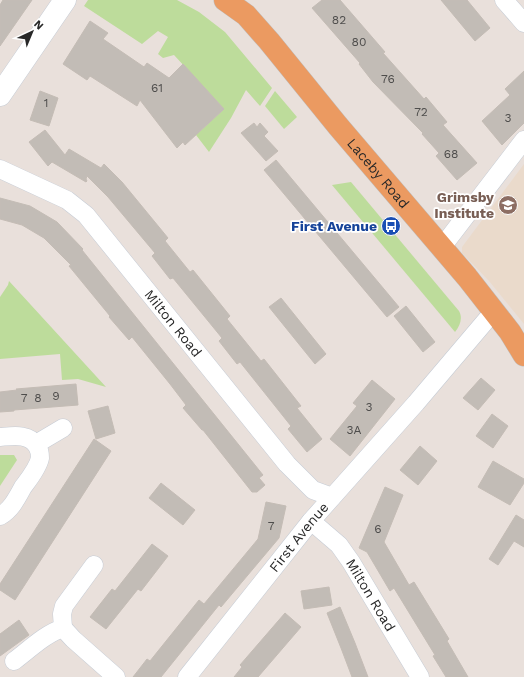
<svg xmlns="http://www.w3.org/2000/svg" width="524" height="677" viewBox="0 0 524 677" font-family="'Work Sans',sans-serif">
<rect width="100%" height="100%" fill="#e9e0db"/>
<!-- education -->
<path fill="#eadacb" d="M524 164V324L489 281 462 253V247Z"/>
<!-- green -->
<g fill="#bddc9b">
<path d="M88 0H177L199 12 225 32 272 88 260 106 246 90 231 118 209 152 196 135 224 109 174 55 163 58 158 54 168 37 158 31 142 44 84 6Z"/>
<path d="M275 91 297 117 284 129 265 106Z"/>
<path d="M351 182 459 311C463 318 460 326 455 332L332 185Z"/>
<path d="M9 281 106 387 78 379 62 380 60 354 0 359V297L8 285Z"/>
<path d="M0 455H14L17 460 0 486Z"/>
</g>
<!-- building -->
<g fill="#c2bcb6" stroke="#c4bcb5">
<path d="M3 0H32L0 46V5Z"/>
<path d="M322 0H340L385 52 383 53 424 99 426 97 447 122 443 125 477 163 457 180 436 156 439 153 422 134 423 133 373 82 359 64 360 63 312 8Z"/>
<path d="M441 0H467L490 28 475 41Z"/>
<path d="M90 21 108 33 103 39 144 67 147 63 169 78 183 64 224 109 185 145 183 142 177 148 140 100 137 106 90 76 87 80 63 64Z"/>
<path d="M524 71V123L502 145 482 121 510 95 505 89Z"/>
<path d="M40 91 58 98 49 126 30 120Z"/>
<path d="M254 123 257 127 260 123 268 132 264 136 278 151 266 161 241 133Z"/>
<path d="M45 130 65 155 69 149 101 168 104 164 122 182 168 238 165 241 190 272 193 270 230 316 227 319 261 361 264 359 301 406 297 408 322 439 307 452 288 429 291 426 240 362 237 364 219 341 222 338 173 278 170 279 152 256 155 253 108 197 87 176 86 179 87 181 86 182 52 162 48 166 29 142Z"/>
<path d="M276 160 399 307 387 317 264 170Z"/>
<path d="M0 198 30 206 57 222 83 249 82 250 263 475 259 478 265 485 257 492H252L203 430H202L183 408 186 405 170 384 132 337 129 340 109 317 110 316 69 266 71 265 44 238 22 225 0 219Z"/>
<path d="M281 298 326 354 315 364 269 307Z"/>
<path d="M406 306 435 342 423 352 394 316Z"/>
<path d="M481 378 495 390 478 410 463 398Z"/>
<path d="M372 380 395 399 350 456 330 439 357 406 353 403Z"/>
<path d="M76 384 78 405 14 410V411L0 412V392L17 390 16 389Z"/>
<path d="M108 406 115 433 96 439 88 411Z"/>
<path d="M492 414 508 426 493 448 476 436Z"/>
<path d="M94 439 111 451 15 600 0 590V584Z"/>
<path d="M420 446 437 461 418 485 400 470Z"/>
<path d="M493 461 524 479V483L510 505 478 487Z"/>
<path d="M161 483 195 510 183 525 149 498Z"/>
<path d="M385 487 403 495 384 542 409 585 414 582 449 639 447 641 468 677H446L433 656 435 655 394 588 390 591 367 552 359 548Z"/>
<path d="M266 502 286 506 279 538 221 607 219 605 161 677H133L147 659 150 661 199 600 204 604 258 539Z"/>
<path d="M516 515 524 520V547L514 541 498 565 489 559Z"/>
<path d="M152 544 168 556 141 591 138 589 106 629 90 617 112 589 115 591Z"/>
<path d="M329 587 332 605 304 609 301 591Z"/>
<path d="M340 607 355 643 368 677H352L341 648 327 613Z"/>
<path d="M285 613 301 627 258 677H234L242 667 240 665Z"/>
<path d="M19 620 29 635 0 656V634Z"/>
</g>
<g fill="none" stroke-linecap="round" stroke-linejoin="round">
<defs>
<g id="minor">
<path d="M504 0 524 23"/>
<path id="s1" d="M0 169 67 200 86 215 287 464 313 490 332 497"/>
<path d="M442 247 524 140"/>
<path d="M0 437C13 436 29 433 37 446 39 449 40 454 40 458 38 468 29 479 23 487 17 498 11 510 0 516"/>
<path d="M36 444 63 428"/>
<path id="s2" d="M311 521 339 545 351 562 420 677"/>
<path d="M63 628 73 639 116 677"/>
<path d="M14 661C30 649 45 634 63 628L62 614 64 606 94 565"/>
<path id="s3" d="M187 677 311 521 416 403 494 311"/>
</g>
<path id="tertiary" d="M0 95 65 0"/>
<g id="trunk">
<path id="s4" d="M225 0 246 15 269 41 338 126 467 277 510 332 524 355"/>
</g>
</defs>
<!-- minor casing -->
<use href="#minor" stroke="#c6ccd5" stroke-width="19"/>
<!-- tertiary casing -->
<use href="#tertiary" stroke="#c6ccd5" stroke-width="23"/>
<!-- trunk casing -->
<use href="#trunk" stroke="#bebebe" stroke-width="23"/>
<!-- minor -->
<use href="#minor" stroke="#fff" stroke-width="18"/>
<!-- tertiary -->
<use href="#tertiary" stroke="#fff" stroke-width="22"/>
<!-- trunk -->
<use href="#trunk" stroke="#eb9a61" stroke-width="22"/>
</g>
<!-- icons -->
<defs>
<symbol id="university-disc" viewBox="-11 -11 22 22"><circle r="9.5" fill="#8d6e63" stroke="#fff"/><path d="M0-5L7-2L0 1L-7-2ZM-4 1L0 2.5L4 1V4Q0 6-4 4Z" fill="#fff"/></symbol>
<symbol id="bus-disc" viewBox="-11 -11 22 22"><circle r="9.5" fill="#1a4fb4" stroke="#fff"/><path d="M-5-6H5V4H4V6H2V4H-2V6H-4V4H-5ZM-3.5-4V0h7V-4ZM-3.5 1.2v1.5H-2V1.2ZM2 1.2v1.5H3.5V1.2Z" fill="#fff"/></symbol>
</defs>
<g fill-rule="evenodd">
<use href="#university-disc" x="497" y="194" width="22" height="22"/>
<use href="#bus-disc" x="380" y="215" width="22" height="22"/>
</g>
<g text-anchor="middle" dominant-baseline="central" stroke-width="3.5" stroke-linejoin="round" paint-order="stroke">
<!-- number labels -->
<g font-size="12" fill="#4e4d4c">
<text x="339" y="20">82</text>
<text x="359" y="42">80</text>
<text x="388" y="79">76</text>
<text x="157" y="88">61</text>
<text x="46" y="103">1</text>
<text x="421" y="112">72</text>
<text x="508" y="118">3</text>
<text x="451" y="154">68</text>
<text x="56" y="396">9</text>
<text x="24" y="398">7</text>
<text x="38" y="398">8</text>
<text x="369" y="407">3</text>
<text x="354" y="430">3A</text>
<text x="271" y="526">7</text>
<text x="378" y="529">6</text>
</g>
<!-- street labels -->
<g font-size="14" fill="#282828" stroke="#fff">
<text stroke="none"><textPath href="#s4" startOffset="232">Laceby Road</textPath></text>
<text stroke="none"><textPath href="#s1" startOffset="237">Milton Road</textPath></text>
<text stroke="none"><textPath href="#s3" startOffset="179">First Avenue</textPath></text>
<text stroke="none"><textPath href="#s2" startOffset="96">Milton Road</textPath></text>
</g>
<!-- education labels -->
<g font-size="14" font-weight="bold" fill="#785e54" stroke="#fff" text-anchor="end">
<text x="494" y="197">Grimsby<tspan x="494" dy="16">Institute</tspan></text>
</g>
<!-- transit labels -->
<g font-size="14" font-weight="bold" fill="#164399" stroke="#fff" text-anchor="end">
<text x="377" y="226">First Avenue</text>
</g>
</g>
<!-- north arrow -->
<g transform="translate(32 32) rotate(44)" stroke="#ffffff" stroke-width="3" paint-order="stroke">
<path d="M0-3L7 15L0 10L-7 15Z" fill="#282828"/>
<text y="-6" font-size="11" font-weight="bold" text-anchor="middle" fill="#282828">N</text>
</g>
</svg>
